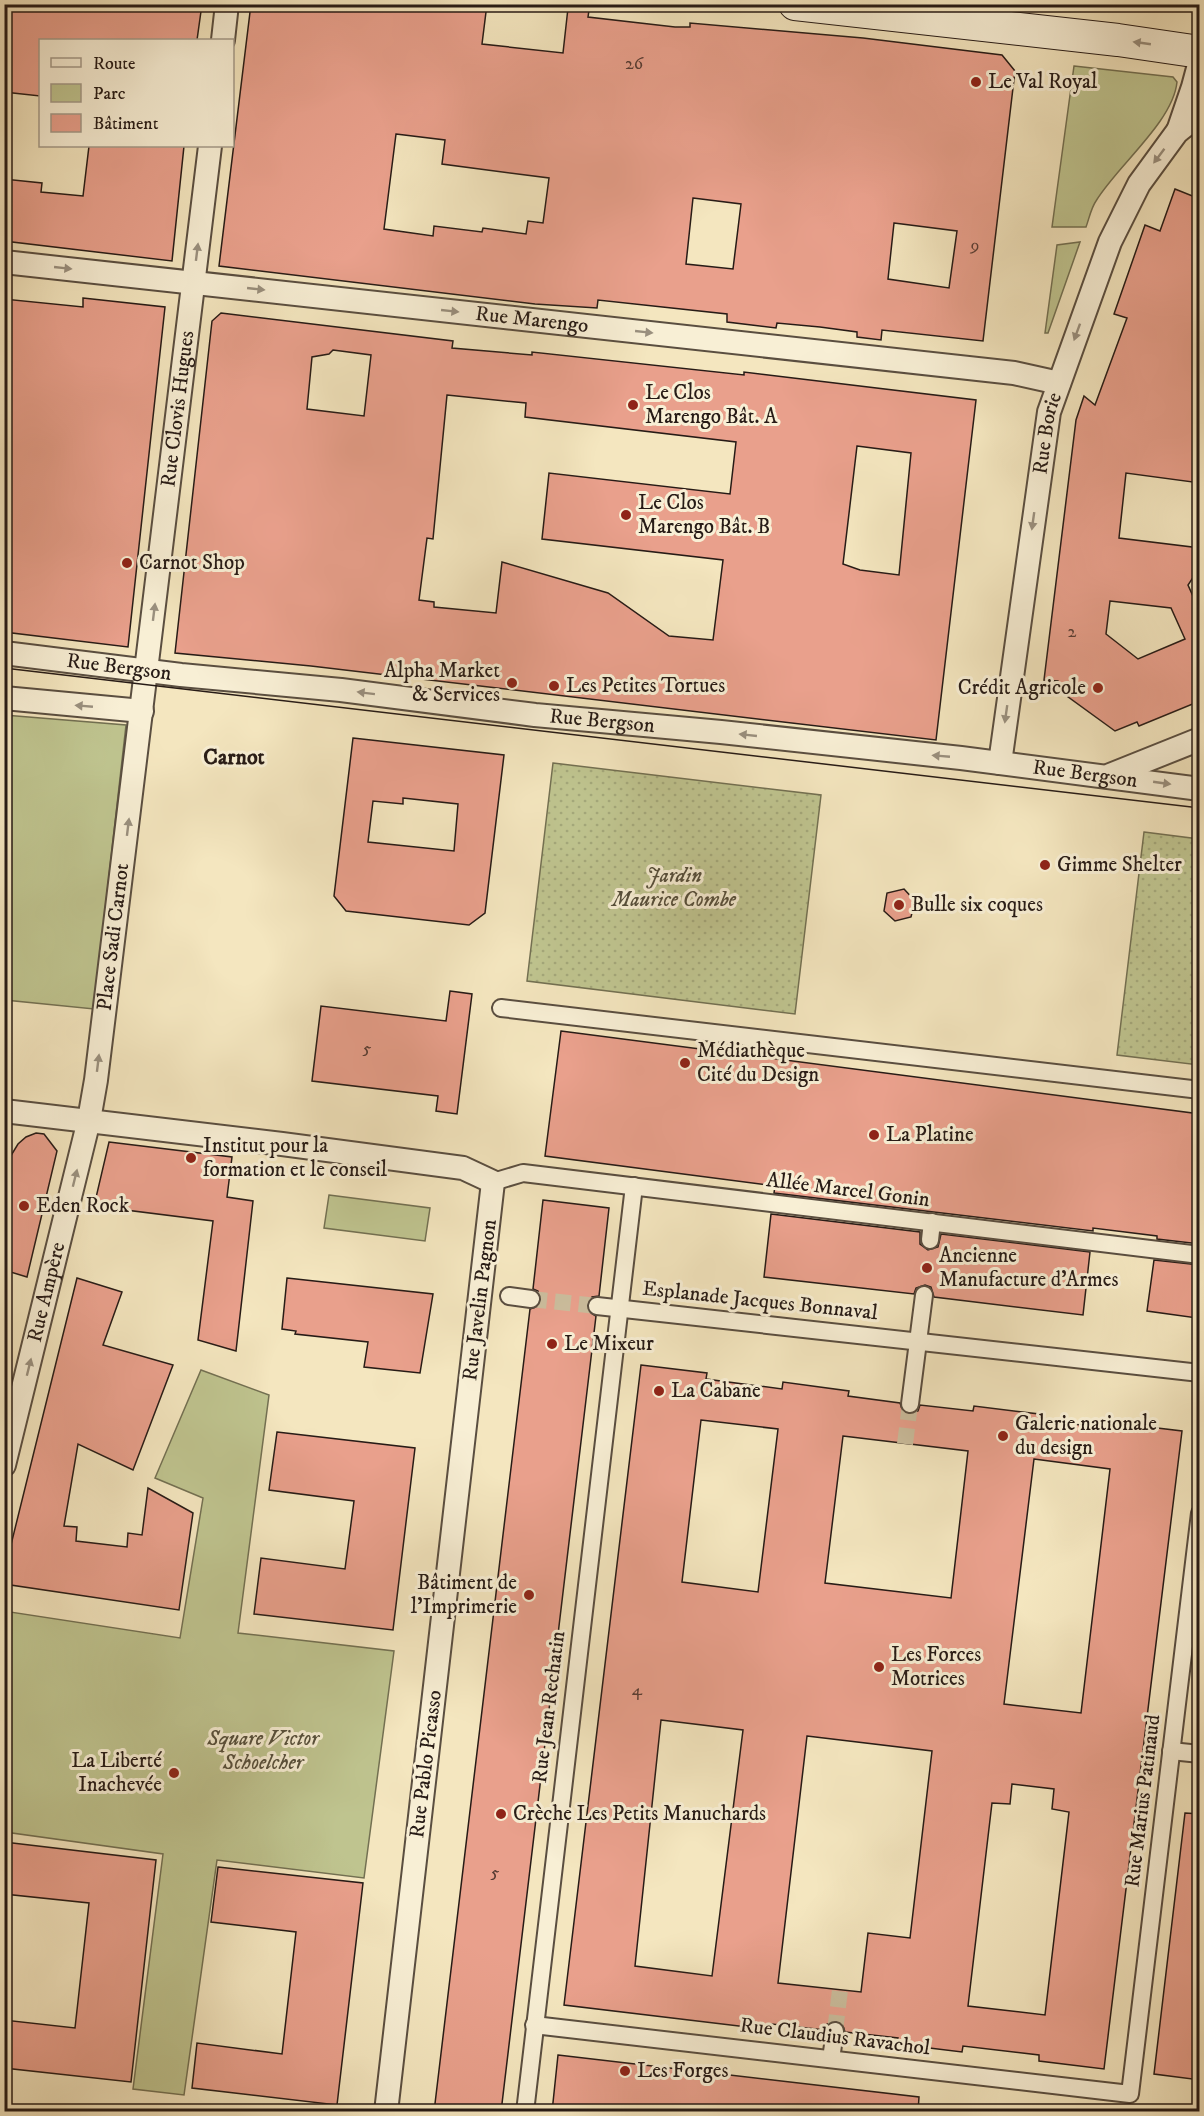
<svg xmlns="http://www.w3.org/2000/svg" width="1204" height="2116" viewBox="0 0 1204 2116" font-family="'IM FELL DW Pica',serif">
<defs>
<pattern id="garden-dots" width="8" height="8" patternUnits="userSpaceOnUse" patternTransform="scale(1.5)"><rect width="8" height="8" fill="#bfc48f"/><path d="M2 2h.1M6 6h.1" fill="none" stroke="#a4a87b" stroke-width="1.8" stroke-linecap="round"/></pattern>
</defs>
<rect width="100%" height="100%" fill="#f4e6bf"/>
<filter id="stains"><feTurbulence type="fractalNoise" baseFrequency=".00333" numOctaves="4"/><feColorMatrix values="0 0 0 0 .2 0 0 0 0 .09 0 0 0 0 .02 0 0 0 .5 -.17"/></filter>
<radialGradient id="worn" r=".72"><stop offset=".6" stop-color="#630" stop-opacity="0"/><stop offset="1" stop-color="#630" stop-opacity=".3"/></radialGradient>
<!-- green -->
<g fill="#bfc48f" stroke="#737052" stroke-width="1.5">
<path d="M1074 66 1173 77 1177 82C1173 122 1117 166 1096 201 1091 208 1089 219 1086 227H1052Z"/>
<path d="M1080 242 1048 333H1045L1057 245Z"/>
<path d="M4 715 126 725 94 1009 5 1000Z"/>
<path d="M329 1195 430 1208 425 1241 324 1228Z"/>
<path d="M201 1370 269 1395 238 1633 394 1651 364 1878 217 1860 184 2095 133 2089 163 1854 5 1832 4 1611 180 1638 203 1498 155 1478Z"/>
</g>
<!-- garden -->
<g fill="url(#garden-dots)" stroke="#737052" stroke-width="1.5">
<path d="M553 763 821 795 795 1014 527 981Z"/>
<path d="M1144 832 1199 839V1065L1117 1055Z"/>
</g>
<!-- building -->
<g fill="#e9a08c" stroke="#271b16" stroke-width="1.5" fill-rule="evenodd">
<path d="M4 4H202L197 40H40V96L4 92Z"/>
<path d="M251 4H487L482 44 563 53 568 8 589 10 588 17 675 27H690V23L863 38 1002 55 1015 71 983 341 882 330 881 340 857 337V332L820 327 777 323 776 328 727 322V314L598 300 597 308 535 304 219 266ZM396 134 445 140 442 164 549 178 543 223 528 221 526 234 483 228 482 232 434 226 433 236 384 229ZM693 198 741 204 733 269 686 264ZM894 223 957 231 949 288 888 279Z"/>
<path d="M89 146H184L172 261 4 241V179L42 183 41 192 83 196Z"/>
<path d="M1175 189 1200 199V483L1126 473 1119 538 1200 548V567L1188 585 1200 612V701L1139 726 1137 722 1115 731 1060 691 1058 681 1044 680 1076 420 1084 396 1095 405 1127 318 1114 314 1145 225 1160 231ZM1110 601 1171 608 1185 639 1138 659 1106 634Z"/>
<path d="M83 298 165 307 128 647 4 632V299L83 307Z"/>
<path d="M221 313 453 341 452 348 532 355V352L744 375V372L976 400 936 740 311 666 175 653 212 321ZM333 350 371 355 364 416 307 409 312 357 329 354ZM447 395 526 403 525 417 736 442 730 494 549 473 542 539 723 560 713 640 669 636 608 593 502 562 496 613 434 607V602L419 600 427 538 433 539ZM857 446 911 453 899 575 860 570 843 564Z"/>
<path d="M353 738 504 755 485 913 469 925 346 911 334 896ZM403 798 458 804 454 851 368 842 373 801 403 804Z"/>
<path d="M904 889 915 901 911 917 895 921 884 911 887 893Z"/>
<path d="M450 991 472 994 457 1114 436 1111 438 1096 312 1081 321 1006 446 1021Z"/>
<path d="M561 1031 1200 1114V1244L1157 1239V1236L1093 1228V1231L774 1193 775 1186 545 1156Z"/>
<path d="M36 1133 44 1134 57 1151 27 1277 4 1270V1167L18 1144 26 1137Z"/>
<path d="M109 1142 232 1157 227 1197 253 1201 236 1351 198 1340 213 1221 94 1206Z"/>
<path d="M543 1200 609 1208 599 1296 592 1297 587 1304 588 1311 596 1316 501 2112H434L530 1309 539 1306 541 1300 538 1291 533 1289Z"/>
<path d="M771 1214 920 1232V1244L928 1250 938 1247 941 1234 1090 1252 1083 1315 934 1297 931 1287 925 1285 916 1288 914 1294 764 1277Z"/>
<path d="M1154 1260 1200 1265V1298L1197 1318 1147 1311Z"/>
<path d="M77 1278 122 1292 103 1345 173 1365 133 1470 78 1444 64 1526 77 1527 76 1541 127 1547 128 1533 142 1535 148 1488 193 1513 179 1610 4 1584V1573Z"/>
<path d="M287 1278 433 1294 420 1373 364 1367 368 1342 295 1334 296 1331 282 1329Z"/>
<path d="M641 1365 707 1373 706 1379 782 1389 783 1382 849 1391 848 1396 900 1403 903 1412 909 1414 918 1411 920 1405 973 1411 974 1406 1039 1414V1420L1115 1429 1116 1423 1182 1431 1104 2069 1039 2061V2055L963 2046 962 2052 897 2044 898 2038 845 2032 842 2023 836 2021 827 2024 825 2030 772 2024V2030L564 2005ZM701 1420 778 1429 758 1592 682 1582ZM843 1436 968 1451 951 1598 825 1583ZM1034 1459 1110 1469 1081 1713 1004 1704ZM661 1720 743 1730 712 1976 635 1966ZM807 1736 932 1751 910 1938 868 1933 861 1992 778 1983ZM1012 1784 1054 1789 1052 1809 1069 1812 1045 2015 968 2006 992 1803 1010 1804Z"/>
<path d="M277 1432 415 1448 393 1630 254 1614 261 1558 345 1569 354 1501 269 1490Z"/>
<path d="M1185 1813 1200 1814V2080L1154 2074Z"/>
<path d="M4 1842 156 1860 131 2082 4 2068V2020L75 2028 89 1903 4 1894Z"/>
<path d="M218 1867 363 1883 337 2105 192 2088 197 2043 282 2054 296 1932 211 1922Z"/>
<path d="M558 2055 919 2097 918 2112H552Z"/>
</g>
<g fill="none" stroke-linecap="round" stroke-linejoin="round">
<!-- pedestrian-tunnel -->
<g stroke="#cbbd9d" stroke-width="16" stroke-dasharray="16 8" stroke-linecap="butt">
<path d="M531 1299 597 1306"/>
<path d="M905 1444 910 1404"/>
<path d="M835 2031 840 1990"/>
</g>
<defs>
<g id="pedestrian">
<path d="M501 1008 1200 1090"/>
<path d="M493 1182 523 1173 1200 1255"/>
<path d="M930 1240 932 1222"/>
<path d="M509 1296 531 1299"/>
<path d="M597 1306 1200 1373"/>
<path d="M910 1404 924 1295"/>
<path d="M1171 1751 1200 1754"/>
<path d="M534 2025 1130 2094 1200 1513"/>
<path d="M831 2059 835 2031"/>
<path d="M525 2112 634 1186"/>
</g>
<g id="minor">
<path d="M223 40 227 4"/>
<path d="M1178 131 1193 87 1200 61"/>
<path id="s1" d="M4 262 1014 373 1059 383"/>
<path id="s2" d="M4 653 181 675 341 690 535 715 721 732 961 758 1200 789"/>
<path d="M4 698 142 711"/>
<path id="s3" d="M1000 763 1049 412 1110 242 1139 184 1177 132 1200 114"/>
<path d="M1110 775 1200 739"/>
<path d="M4 1111 282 1144 463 1168 493 1182 386 2112"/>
<path id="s4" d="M4 1465 89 1120 96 1080 210 146"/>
</g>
<path id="secondary" d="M795 4 1118 40 1200 52"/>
</defs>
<!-- pedestrian casing -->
<use href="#pedestrian" stroke="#5a4e40" stroke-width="20"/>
<!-- minor casing -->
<use href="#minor" stroke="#5a4e40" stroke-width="26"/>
<!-- secondary casing -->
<use href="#secondary" stroke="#271b16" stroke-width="34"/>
<!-- pedestrian -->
<use href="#pedestrian" stroke="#f8efd5" stroke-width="16"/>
<!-- minor -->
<use href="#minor" stroke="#f8efd5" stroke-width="22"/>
<!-- secondary -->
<use href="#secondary" stroke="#f8efd5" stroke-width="32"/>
<!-- tram -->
<path stroke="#271b16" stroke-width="1.5" d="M4 668 1200 808"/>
</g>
<!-- one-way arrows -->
<defs><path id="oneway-solid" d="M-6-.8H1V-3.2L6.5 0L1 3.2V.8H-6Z" transform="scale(1.5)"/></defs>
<g fill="#9a907f">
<use href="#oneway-solid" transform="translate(1142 43) rotate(-172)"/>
<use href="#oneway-solid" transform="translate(1159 156) rotate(127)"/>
<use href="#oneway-solid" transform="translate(197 252) rotate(-83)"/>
<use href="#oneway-solid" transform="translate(63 268) rotate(6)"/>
<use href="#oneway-solid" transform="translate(256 289) rotate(6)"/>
<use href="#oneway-solid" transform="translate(450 311) rotate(6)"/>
<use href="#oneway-solid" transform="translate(644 332) rotate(6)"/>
<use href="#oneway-solid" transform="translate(1077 332) rotate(110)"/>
<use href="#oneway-solid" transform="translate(1033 521) rotate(98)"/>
<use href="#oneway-solid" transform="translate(154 612) rotate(-83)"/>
<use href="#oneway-solid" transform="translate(366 693) rotate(-173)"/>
<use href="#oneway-solid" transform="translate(84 706) rotate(-175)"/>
<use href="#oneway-solid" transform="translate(1006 714) rotate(98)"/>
<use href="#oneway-solid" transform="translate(748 735) rotate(-174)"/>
<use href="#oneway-solid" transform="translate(941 756) rotate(-175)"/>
<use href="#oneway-solid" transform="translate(1162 783) rotate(8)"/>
<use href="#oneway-solid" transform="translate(128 827) rotate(-83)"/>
<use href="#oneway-solid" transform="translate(98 1063) rotate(-83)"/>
<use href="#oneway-solid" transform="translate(75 1178) rotate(-76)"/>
<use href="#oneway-solid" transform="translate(29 1367) rotate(-76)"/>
</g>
<!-- markers -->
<g fill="#8f2418" stroke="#f8efd5" stroke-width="2">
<circle cx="976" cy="82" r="6"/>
<circle cx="633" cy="405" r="6"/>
<circle cx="626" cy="515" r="6"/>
<circle cx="127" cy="563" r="6"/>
<circle cx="512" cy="683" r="6"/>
<circle cx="554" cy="686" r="6"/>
<circle cx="1098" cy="688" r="6"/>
<circle cx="1045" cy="865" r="6"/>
<circle cx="899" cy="905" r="6"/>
<circle cx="685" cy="1063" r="6"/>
<circle cx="874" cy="1135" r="6"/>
<circle cx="191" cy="1158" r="6"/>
<circle cx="24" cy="1206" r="6"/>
<circle cx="927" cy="1268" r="6"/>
<circle cx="552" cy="1344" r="6"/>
<circle cx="659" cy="1391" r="6"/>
<circle cx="1003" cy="1436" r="6"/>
<circle cx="529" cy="1595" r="6"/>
<circle cx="879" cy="1667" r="6"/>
<circle cx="174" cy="1773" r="6"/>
<circle cx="501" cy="1814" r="6"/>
<circle cx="625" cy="2071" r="6"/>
</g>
<g text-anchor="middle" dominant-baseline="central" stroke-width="6" stroke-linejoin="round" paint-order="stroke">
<!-- number labels -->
<g font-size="18" fill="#583c34">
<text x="634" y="64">26</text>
<text x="975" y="246">9</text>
<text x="1072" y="632">2</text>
<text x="367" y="1049">5</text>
<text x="637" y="1690">4</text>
<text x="495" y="1873">5</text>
</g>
<!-- poi labels -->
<g font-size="21" fill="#271b16" stroke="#f8efd5" text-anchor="start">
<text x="988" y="82">Le Val Royal</text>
<text x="645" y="393">Le Clos<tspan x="645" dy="24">Marengo Bât. A</tspan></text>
<text x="638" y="503">Le Clos<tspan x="638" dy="24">Marengo Bât. B</tspan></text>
<text x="139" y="563">Carnot Shop</text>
<text x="500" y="671" text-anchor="end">Alpha Market<tspan x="500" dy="24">&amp; Services</tspan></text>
<text x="566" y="686">Les Petites Tortues</text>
<text x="1086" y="688" text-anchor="end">Crédit Agricole</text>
<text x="1057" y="865">Gimme Shelter</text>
<text x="911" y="905">Bulle six coques</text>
<text x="697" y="1051">Médiathèque<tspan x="697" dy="24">Cité du Design</tspan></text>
<text x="886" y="1135">La Platine</text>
<text x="203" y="1146">Institut pour la<tspan x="203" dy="24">formation et le conseil</tspan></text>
<text x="36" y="1206">Eden Rock</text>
<text x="939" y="1256">Ancienne<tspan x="939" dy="24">Manufacture d'Armes</tspan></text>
<text x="564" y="1344">Le Mixeur</text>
<text x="671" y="1391">La Cabane</text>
<text x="1015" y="1424">Galerie nationale<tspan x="1015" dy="24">du design</tspan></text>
<text x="517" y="1583" text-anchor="end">Bâtiment de<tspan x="517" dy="24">l'Imprimerie</tspan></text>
<text x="891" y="1655">Les Forces<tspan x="891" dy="24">Motrices</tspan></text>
<text x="162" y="1761" text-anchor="end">La Liberté<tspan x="162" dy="24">Inachevée</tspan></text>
<text x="513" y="1814">Crèche Les Petits Manuchards</text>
<text x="637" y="2071">Les Forges</text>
</g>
<!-- street labels -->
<g font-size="21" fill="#271b16" stroke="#f8efd5">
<text stroke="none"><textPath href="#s1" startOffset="531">Rue Marengo</textPath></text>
<text stroke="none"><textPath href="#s4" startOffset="1072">Rue Clovis Hugues</textPath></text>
<text stroke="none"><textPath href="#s3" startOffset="333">Rue Borie</textPath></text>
<text stroke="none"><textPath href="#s2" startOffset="116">Rue Bergson</textPath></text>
<text stroke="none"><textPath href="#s2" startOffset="602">Rue Bergson</textPath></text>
<text stroke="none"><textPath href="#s2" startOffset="1088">Rue Bergson</textPath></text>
<text stroke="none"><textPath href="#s4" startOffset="540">Place Sadi Carnot</textPath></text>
<text transform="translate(848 1190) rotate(7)">Allée Marcel Gonin</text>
<text stroke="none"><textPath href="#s4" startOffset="178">Rue Ampère</textPath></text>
<text transform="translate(480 1300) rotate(-83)">Rue Javelin Pagnon</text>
<text transform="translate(760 1301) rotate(6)">Esplanade Jacques Bonnaval</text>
<text transform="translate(549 1707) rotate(-83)">Rue Jean Rechatin</text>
<text transform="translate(426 1764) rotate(-83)">Rue Pablo Picasso</text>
<text transform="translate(1143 1801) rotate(-83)">Rue Marius Patinaud</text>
<text transform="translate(835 2037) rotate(7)">Rue Claudius Ravachol</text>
</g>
<!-- park labels -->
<g font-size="21" font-style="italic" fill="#554e3a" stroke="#f8efd5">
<text x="674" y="876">Jardin<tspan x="674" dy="24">Maurice Combe</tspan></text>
<text x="263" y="1739">Square Victor<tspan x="263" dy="24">Schoelcher</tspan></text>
</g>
<!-- neighbourhood labels -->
<g font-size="22" font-weight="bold" fill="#271b16" stroke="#f8efd5">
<text x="234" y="757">Carnot</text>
</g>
</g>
<!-- margin -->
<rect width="1204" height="2116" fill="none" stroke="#f4e6bf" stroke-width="24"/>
<rect x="6" y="6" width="1192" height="2104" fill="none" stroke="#271b16" stroke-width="3"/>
<rect x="12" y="12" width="1180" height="2092" fill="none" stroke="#271b16" stroke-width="1.5"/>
<!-- legend -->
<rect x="39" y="39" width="195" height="108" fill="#f8efd5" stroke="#a49a89" stroke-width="1.5"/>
<rect x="51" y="58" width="30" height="9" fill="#f8efd5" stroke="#a49a89" stroke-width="1.5"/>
<text x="93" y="69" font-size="18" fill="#271b16">Route</text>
<rect x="51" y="84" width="30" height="18" fill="#bfc48f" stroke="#a49a89" stroke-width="1.5"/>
<text x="93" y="99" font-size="18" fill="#271b16">Parc</text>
<rect x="51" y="114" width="30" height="18" fill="#e9a08c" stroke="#a49a89" stroke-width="1.5"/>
<text x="93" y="129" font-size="18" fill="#271b16">Bâtiment</text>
<rect width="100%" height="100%" filter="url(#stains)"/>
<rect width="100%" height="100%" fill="url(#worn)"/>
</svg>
